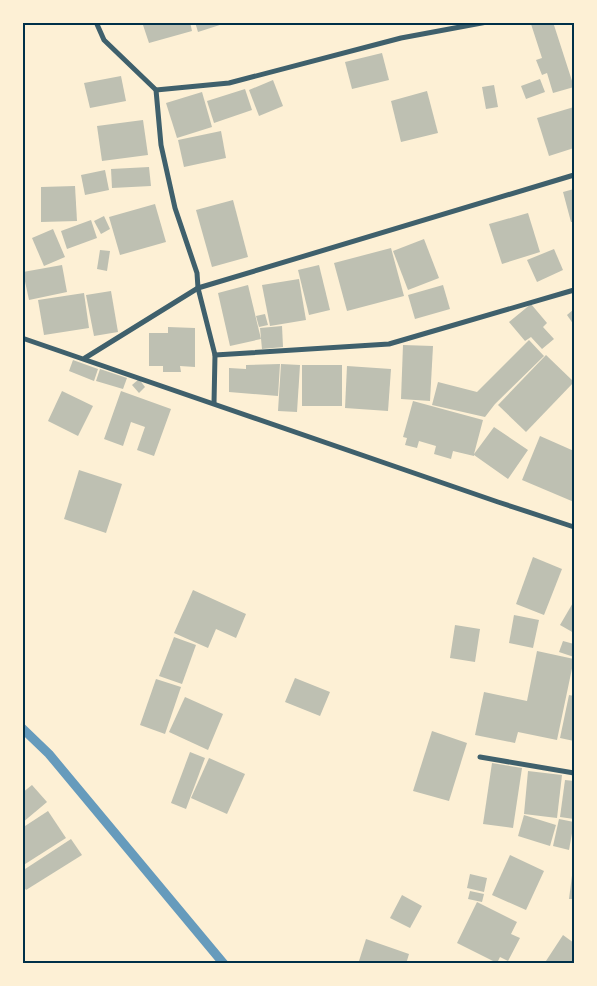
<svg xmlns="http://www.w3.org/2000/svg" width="597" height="986" viewBox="0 0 597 986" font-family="'Fira Sans',sans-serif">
<rect width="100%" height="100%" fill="#fdf0d5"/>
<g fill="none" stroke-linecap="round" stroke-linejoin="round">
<!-- stream -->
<path stroke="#669bbc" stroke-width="9" d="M22 728 49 754 224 964"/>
</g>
<!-- building -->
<g fill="#bec0b2">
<path d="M142 22H190L192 31 149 43Z"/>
<path d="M195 22H226V23L198 32Z"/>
<path d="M535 22H553L574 87 553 93 547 73 542 75 536 60 542 58 531 24Z"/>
<path d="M382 53 389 80 352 89 345 62Z"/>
<path d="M121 76 126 101 90 108 84 83Z"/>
<path d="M540 79 545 92 526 99 521 86Z"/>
<path d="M273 80 283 106 259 116 249 90Z"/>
<path d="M494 85 498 107 486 109 482 87Z"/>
<path d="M245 89 252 110 214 123 207 101Z"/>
<path d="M427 91 438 133 401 142 391 101Z"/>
<path d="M202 92 212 127 177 138 166 103Z"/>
<path d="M574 107V148L549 156 537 118Z"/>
<path d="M143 120 148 155 102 161 97 126Z"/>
<path d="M221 131 226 158 184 167 178 140Z"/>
<path d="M149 167 151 186 112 188 111 169Z"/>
<path d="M105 170 109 190 85 195 81 175Z"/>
<path d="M75 186 77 221 41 222V187Z"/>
<path d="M574 189V222H571L563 192Z"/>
<path d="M233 200 248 257 212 267 196 210Z"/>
<path d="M155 204 166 242 120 255 109 217Z"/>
<path d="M528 213 540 252 502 264 489 224Z"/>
<path d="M104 216 110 229 101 234 94 221Z"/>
<path d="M91 220 97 238 67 249 61 231Z"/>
<path d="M53 229 65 257 44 266 32 238Z"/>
<path d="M424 239 439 278 408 290 393 251Z"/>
<path d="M391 248 404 296 347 311 334 263Z"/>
<path d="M554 249 563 270 537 282 527 260Z"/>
<path d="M100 250 110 251 107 271 97 269Z"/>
<path d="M62 265 67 292 29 300 23 272Z"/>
<path d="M319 265 330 310 309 315 298 270Z"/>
<path d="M299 279 306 320 270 326 262 285Z"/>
<path d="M248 285 261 339 230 346 218 293Z"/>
<path d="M443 285 450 309 415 319 408 295Z"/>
<path d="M111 291 118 332 94 336 86 295Z"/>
<path d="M84 293 89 328 44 335 38 300Z"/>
<path d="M531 304 547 323 543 327 554 339 542 349 531 337 525 341 509 322Z"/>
<path d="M574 309V325L567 315Z"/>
<path d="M265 314 268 325 259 327 256 316Z"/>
<path d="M282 326 283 347 262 349 260 328Z"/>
<path d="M168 327 195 328V367L180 366 181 372H163V366H149V333H168Z"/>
<path d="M529 340 544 356 495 404 485 417 432 405 438 382 477 392Z"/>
<path d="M403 345 433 346 430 401 401 399Z"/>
<path d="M546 355 574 382 526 432 498 405Z"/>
<path d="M73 360 98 369 94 381 69 371Z"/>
<path d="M280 364 278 396 229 392V368L246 369V365Z"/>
<path d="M281 364 300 365 297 412 278 411Z"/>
<rect x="302" y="365" width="40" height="41"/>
<path d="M347 366 391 369 388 411 345 408Z"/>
<path d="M100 369 127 378 123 389 96 381Z"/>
<path d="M139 379 145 387 139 393 132 385Z"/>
<path d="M62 391 93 406 78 436 48 421Z"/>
<path d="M121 391 171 409 154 456 137 450 145 427 131 422 123 446 104 439Z"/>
<path d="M413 401 483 420 474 454 494 427 528 450 508 479 474 455V456L453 451 451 459 434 454 436 446 419 441 417 448 405 445 407 438 403 437Z"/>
<path d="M540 436 574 451V502L522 480Z"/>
<path d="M79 470 122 484 106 533 64 519Z"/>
<path d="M533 557 562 569 544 615 516 604Z"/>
<path d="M193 590 246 614 236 638 216 629 208 648 174 633Z"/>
<path d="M574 601V633L560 625Z"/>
<path d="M514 615 539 620 533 648 509 643Z"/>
<path d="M455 625 480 629 475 662 450 658Z"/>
<path d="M174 637 196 645 182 684 159 676Z"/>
<path d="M563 641 574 644V657L559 652Z"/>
<path d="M537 651 574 659 557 740 518 732 515 743 475 735 484 692 527 701Z"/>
<path d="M295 678 330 692 320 716 285 702Z"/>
<path d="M156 679 181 687 165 734 140 725Z"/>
<path d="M569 695 574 696V741L560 738Z"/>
<path d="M185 697 223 714 208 750 169 732Z"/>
<path d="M432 731 467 743 449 801 413 791Z"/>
<path d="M190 752 205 758 186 809 171 803Z"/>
<path d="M209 758 245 774 227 814 191 798Z"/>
<path d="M492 763 522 768 513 828 483 824Z"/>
<path d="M528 771 562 775 557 818 524 814Z"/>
<path d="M565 780 574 781V819L560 817Z"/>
<path d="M32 785 47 802 22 823V793Z"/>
<path d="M48 811 66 838 22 866V828Z"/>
<path d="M524 815 556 825 550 846 518 836Z"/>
<path d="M559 819 574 822 569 850 553 846Z"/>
<path d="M71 839 82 855 26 890 22 884V871Z"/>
<path d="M510 855 544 871 526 910 492 895Z"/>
<path d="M573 868H574V899H569Z"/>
<path d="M470 874 487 878 484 892 467 888Z"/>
<path d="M470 891 484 894 482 902 468 899Z"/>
<path d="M402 895 422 906 410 928 390 918Z"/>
<path d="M477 902 517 922 511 934 520 938 508 961 500 957 497 963 457 943Z"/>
<path d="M563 935 574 943V964H544Z"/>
<path d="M366 939 409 954 406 964H358Z"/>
</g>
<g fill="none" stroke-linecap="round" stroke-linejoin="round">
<!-- minor -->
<g stroke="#3f606c" stroke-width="5">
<path d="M96 22 104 40 156 90 161 145 175 208 197 273 198 288 215 355 214 403"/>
<path d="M156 90 229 83 401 38 487 22"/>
<path d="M22 338 498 502 574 527"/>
<path d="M215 355 389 344 574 290"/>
<path d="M85 358 198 288 574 175"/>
<path d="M480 757 574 773"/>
</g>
</g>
<!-- border -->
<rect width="597" height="986" fill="none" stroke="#fdf0d5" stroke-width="48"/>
<rect x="24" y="24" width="549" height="938" fill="none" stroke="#003049" stroke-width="2"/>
</svg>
